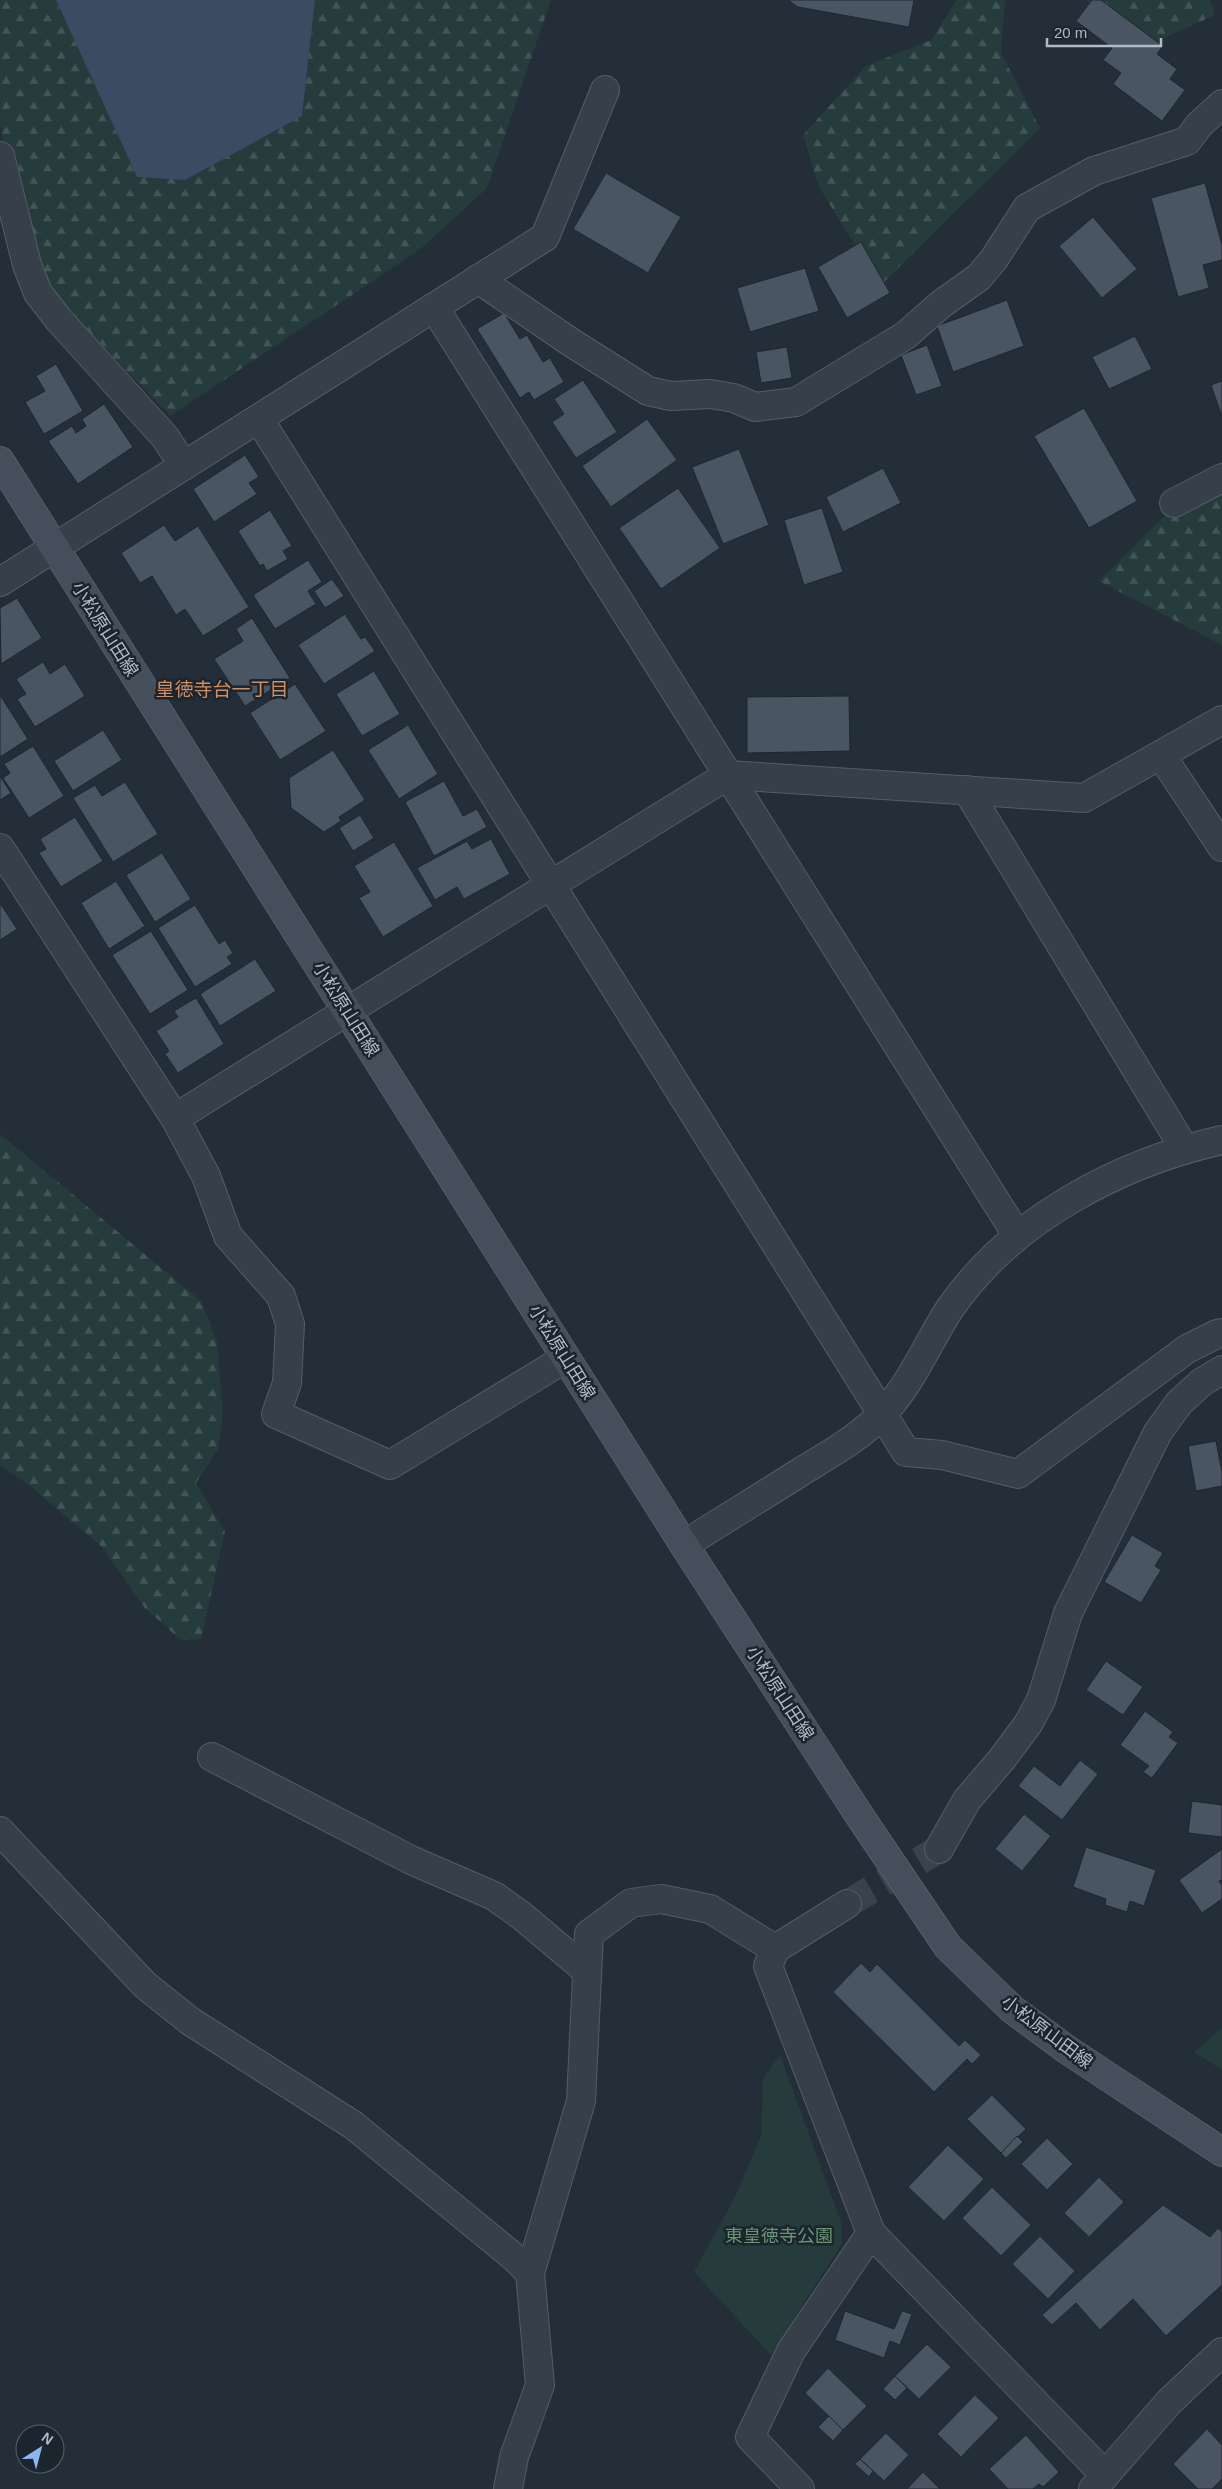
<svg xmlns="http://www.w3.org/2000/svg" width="1222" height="2489" viewBox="0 0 1222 2489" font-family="Arial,'Noto Sans JP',sans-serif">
<defs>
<pattern id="forest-firs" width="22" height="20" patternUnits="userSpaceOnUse" patternTransform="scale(1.25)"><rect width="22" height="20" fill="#263b3b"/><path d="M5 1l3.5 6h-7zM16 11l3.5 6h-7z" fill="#435556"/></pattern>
</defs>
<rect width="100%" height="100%" fill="#232e39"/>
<!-- green -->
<g fill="#263b3b">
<path d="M1222 2028V2070L1194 2052Z"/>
<path d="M780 2055 841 2222 842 2244 771 2355 694 2272 735 2197 761 2136 763 2079Z"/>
</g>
<!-- forest -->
<g fill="url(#forest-firs)">
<path d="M0 0H56L137 177 302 116 315 0H551L487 188 418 251 170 416 48 289 25 233 0 126Z"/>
<path d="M957 0H1005L1001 53 1040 128 880 286 819 187 803 135 866 66 931 40Z"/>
<path d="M1087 0H1210L1215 15 1126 55Z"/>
<path d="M1222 476V645L1099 581 1185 496Z"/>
<path d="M0 1134 201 1301 217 1342 223 1415 218 1449 196 1483 225 1532 201 1639 181 1640 145 1608 101 1546 30 1486 0 1465Z"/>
</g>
<!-- water -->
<path fill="#394c62" d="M56 0H315L302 116 185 180 137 177Z"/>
<!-- building -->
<g fill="#4a5563" stroke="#1e2630">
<path d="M788 0H914L909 27 798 7Z"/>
<path d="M1092 0H1101L1163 46 1157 54 1177 69 1170 79 1185 90 1162 121 1113 84 1121 73 1103 60 1112 48 1076 21Z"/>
<path d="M606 173 681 217 648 273 573 229Z"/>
<path d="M1205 183 1222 245V260L1203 265 1209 288 1178 297 1151 198Z"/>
<path d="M1093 217 1137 269 1102 298 1059 246Z"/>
<path d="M861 242 890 293 847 318 818 267Z"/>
<path d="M805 268 819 311 750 332 737 288Z"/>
<path d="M1007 300 1024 346 953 372 937 326Z"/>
<path d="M504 313 520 339 527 335 543 362 550 358 564 382 534 400 529 392 520 398 477 329Z"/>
<path d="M1135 336 1152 369 1109 389 1092 357Z"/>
<path d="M927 345 942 386 916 395 901 355Z"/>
<path d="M787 347 792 378 761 383 756 352Z"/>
<path d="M56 364 83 411 44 434 25 402 45 391 36 376Z"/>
<path d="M583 380 617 432 576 458 552 422 564 414 554 399Z"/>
<path d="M1222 381V417L1211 385Z"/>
<path d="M104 404 133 447 78 484 48 441 72 426 76 433 86 426 82 419Z"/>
<path d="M1084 408 1137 501 1089 528 1034 436Z"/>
<path d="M647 419 677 460 611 507 582 466Z"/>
<path d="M739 449 769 525 723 544 692 467Z"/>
<path d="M245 455 259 477 249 483 257 494 214 522 193 489Z"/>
<path d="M883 468 901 503 843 532 826 497Z"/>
<path d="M678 488 720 548 661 589 619 528Z"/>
<path d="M822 508 843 572 804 585 784 520Z"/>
<path d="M270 510 292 546 283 551 288 559 267 571 263 564 260 566 238 531Z"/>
<path d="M164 525 175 541 198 526 249 607 203 636 185 609 176 615 152 576 140 583 121 553Z"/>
<path d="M308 560 322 582 308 591 316 604 275 629 253 595Z"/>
<path d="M332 579 344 596 325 608 314 591Z"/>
<path d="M17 598 42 638 1 664 0 608Z"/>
<path d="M345 614 361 639 365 637 375 651 324 684 298 645Z"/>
<path d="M252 618 290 678 245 706 214 659 243 641 236 629Z"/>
<path d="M43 662 50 674 65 664 85 696 35 727 17 699 26 694 16 679Z"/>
<path d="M374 671 400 714 362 736 336 694Z"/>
<path d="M295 684 326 731 280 760 250 713Z"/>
<path d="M0 695 28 739 0 757Z"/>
<path d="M849 696 850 751 747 753V697Z"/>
<path d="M408 725 438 774 399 799 368 750Z"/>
<path d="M103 730 122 760 73 791 54 761Z"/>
<path d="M33 746 64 796 29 818 3 778 10 773 4 764Z"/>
<path d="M333 750 365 800 339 817 341 821 324 832 291 808 289 778Z"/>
<path d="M0 776 11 793 0 800Z"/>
<path d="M444 781 463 816 477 809 487 827 434 856 405 802Z"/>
<path d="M125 782 158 834 113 862 73 798 95 785 102 796Z"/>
<path d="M360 815 374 838 353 851 339 828Z"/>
<path d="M75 817 103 861 61 887 39 853 46 849 40 839Z"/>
<path d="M491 839 510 874 464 899 457 887 435 900 417 868 467 841 472 849Z"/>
<path d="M394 842 433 906 383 937 359 898 370 892 354 866Z"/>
<path d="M162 853 191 899 155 922 126 875Z"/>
<path d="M116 881 145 926 109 949 81 903Z"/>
<path d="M0 903 17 929 0 940Z"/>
<path d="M195 905 219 944 225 940 233 953 227 957 232 964 195 987 158 928Z"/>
<path d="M151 931 188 990 150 1014 112 955Z"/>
<path d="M255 959 276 991 220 1026 200 994Z"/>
<path d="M196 998 224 1044 178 1073 165 1054 169 1051 156 1031 178 1017 174 1011Z"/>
<path d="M1216 1441 1222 1472V1486L1196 1491 1188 1446Z"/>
<path d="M1132 1535 1163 1553 1155 1566 1161 1570 1141 1603 1104 1582Z"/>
<path d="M1106 1661 1143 1687 1123 1715 1086 1690Z"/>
<path d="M1145 1711 1173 1732 1169 1737 1178 1743 1152 1778 1143 1772 1149 1766 1120 1745Z"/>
<path d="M1080 1760 1098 1774 1062 1820 1018 1786 1034 1766 1060 1786Z"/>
<path d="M1192 1801 1222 1805V1837L1188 1833Z"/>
<path d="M1024 1814 1051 1836 1022 1871 995 1849Z"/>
<path d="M1086 1847 1156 1870 1144 1906 1130 1901 1127 1912 1105 1905 1106 1899 1073 1887Z"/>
<path d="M1222 1849V1880L1219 1881 1222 1885V1899L1202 1913 1179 1880Z"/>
<path d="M861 1963 870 1972 877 1964 959 2046 965 2040 981 2055 972 2064 967 2059 934 2092 833 1992Z"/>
<path d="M992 2095 1026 2129 1001 2153 967 2119Z"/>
<path d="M1017 2136 1023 2142 1006 2158 1001 2153Z"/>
<path d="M1047 2138 1073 2164 1047 2190 1021 2164Z"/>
<path d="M948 2145 984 2179 944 2221 908 2187Z"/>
<path d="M1099 2177 1124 2202 1089 2237 1064 2213Z"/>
<path d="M992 2187 1031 2225 1001 2256 962 2218Z"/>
<path d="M1163 2205 1210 2237 1218 2228 1222 2232V2285L1166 2336 1133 2299 1100 2330 1076 2303 1052 2325 1042 2315Z"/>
<path d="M1040 2236 1075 2271 1048 2299 1012 2264Z"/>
<path d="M845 2311 894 2329 902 2311 912 2314 900 2345 890 2341 884 2358 835 2340Z"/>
<path d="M927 2344 951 2367 919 2399 895 2376Z"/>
<path d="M828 2368 867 2406 843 2430 805 2393Z"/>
<path d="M895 2376 907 2388 895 2400 883 2389Z"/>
<path d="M975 2395 999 2418 961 2457 937 2434Z"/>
<path d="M829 2416 843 2430 833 2441 818 2427Z"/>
<path d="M1207 2429 1222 2445V2479L1212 2489H1198L1173 2464Z"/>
<path d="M886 2433 909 2455 884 2481 860 2459Z"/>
<path d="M1026 2435 1059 2472 1043 2487 1039 2484 1033 2489H1008L989 2469Z"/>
<path d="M860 2459 873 2471 869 2477 855 2464Z"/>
<path d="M923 2472 940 2489H907Z"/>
</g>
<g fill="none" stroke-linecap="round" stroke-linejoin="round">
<!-- street-tunnel -->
<path stroke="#38434e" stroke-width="28" stroke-dasharray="28 14" stroke-linecap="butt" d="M847 1904 939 1849"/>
<defs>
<g id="street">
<path d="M0 156 27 265 38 293 59 320 165 437 184 466"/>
<path d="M478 279 572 343 648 391 671 396 710 394 734 398 755 407 796 402 906 335 940 305 979 277 994 259 1027 208 1094 171 1187 141 1199 125 1222 104"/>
<path d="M434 307 1017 1235"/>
<path d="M259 419 906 1452 942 1455 1018 1474 1187 1349 1217 1334 1222 1333"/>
<path d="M1174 503 1222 478"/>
<path d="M0 582 545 237 605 90"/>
<path d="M1161 755 1222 847"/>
<path d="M967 790 1184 1148"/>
<path d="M0 848 175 1118 206 1176 228 1236 281 1296 290 1324 287 1383 276 1414 390 1465 566 1358"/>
<path d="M175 1118 728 775 1084 798 1222 720"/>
<path d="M684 1545C723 1520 763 1496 802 1471 830 1454 859 1438 882 1414 911 1385 927 1344 949 1310 1010 1220 1119 1163 1222 1140"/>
<path d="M212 1757 411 1860 494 1896 522 1916 586 1970"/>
<path d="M0 1831 145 1985 190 2021 353 2125 515 2258 530 2273 540 2385 514 2457 508 2489"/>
<path d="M939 1849 967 1800 1002 1759 1028 1724 1041 1700 1068 1613 1158 1432 1179 1403 1202 1382 1222 1370"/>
<path d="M847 1904 775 1949 768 1966 871 2233 1105 2475"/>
<path d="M530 2273 581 2101 589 1934 631 1903 661 1899 710 1909 775 1949"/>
<path d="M800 2489 750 2437 791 2351 871 2233"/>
<path d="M1093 2489 1169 2402 1222 2352"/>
</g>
<path id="secondary" d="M0 461 684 1545 861 1818 948 1947 1012 2009 1066 2049 1222 2152"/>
</defs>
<!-- street casing -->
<use href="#street" stroke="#555d67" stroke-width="30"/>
<!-- secondary casing -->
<use href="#secondary" stroke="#555d67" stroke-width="30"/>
<!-- street -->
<use href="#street" stroke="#373f4a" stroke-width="28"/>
<!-- secondary -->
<use href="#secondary" stroke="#454f5c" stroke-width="28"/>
</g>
<g text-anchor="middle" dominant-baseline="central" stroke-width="5" stroke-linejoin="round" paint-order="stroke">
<!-- street labels -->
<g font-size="18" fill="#b2bac5" stroke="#1c242e">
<text transform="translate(105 629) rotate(58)">小松原山田線</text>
<text transform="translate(346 1009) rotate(58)">小松原山田線</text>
<text transform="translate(562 1352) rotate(58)">小松原山田線</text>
<text transform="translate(780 1693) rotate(57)">小松原山田線</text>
<text transform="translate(1047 2032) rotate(37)">小松原山田線</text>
</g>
<!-- park labels -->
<g font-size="18" fill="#6a9572" stroke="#1c242e">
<text x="779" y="2236">東皇徳寺公園</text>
</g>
<!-- neighbourhood labels -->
<g font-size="19" fill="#cd8e65" stroke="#1c242e">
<text x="222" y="689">皇徳寺台一丁目</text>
</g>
</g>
<!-- north arrow -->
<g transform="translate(40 2449) rotate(36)"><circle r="24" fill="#1c242e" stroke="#58606a"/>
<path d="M0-4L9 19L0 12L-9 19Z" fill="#8bb7f1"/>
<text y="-8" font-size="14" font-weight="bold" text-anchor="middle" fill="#b2bac5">N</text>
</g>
<!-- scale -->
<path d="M1047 38v8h114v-8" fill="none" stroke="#b2bac5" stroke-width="2.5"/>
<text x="1054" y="38" font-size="15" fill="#b2bac5" stroke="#1c242e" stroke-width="4" paint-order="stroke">20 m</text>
</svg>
